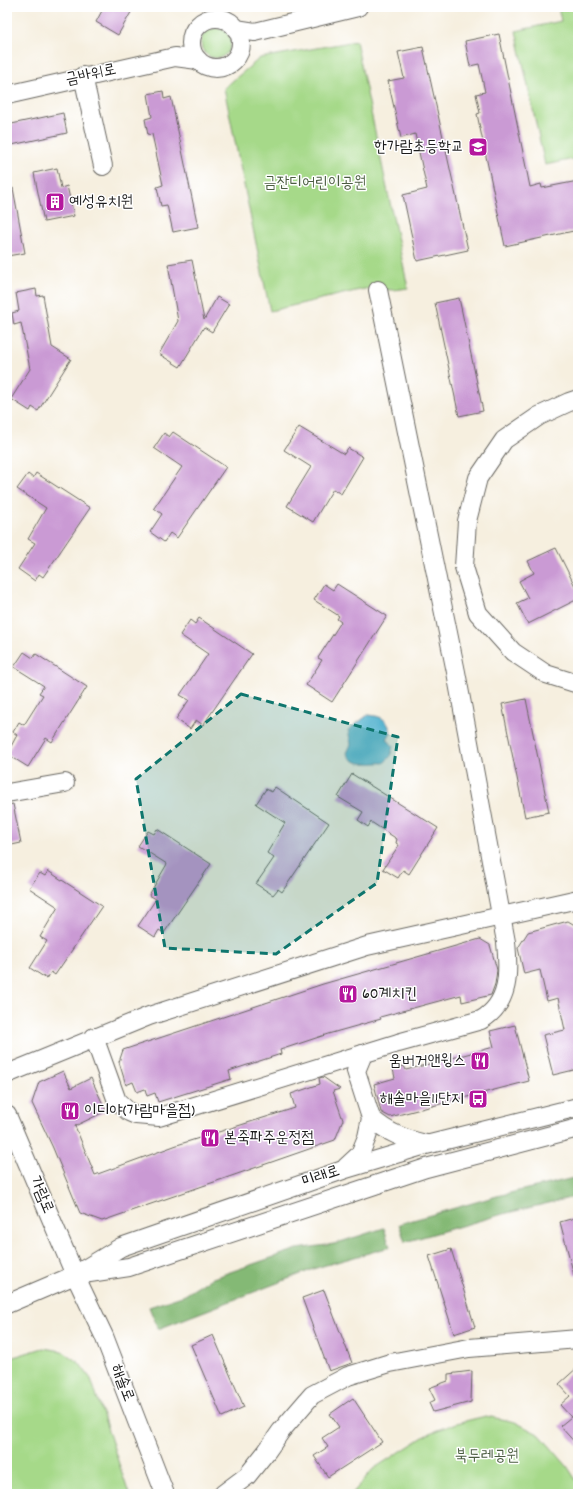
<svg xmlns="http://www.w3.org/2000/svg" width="585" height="1501" viewBox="0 0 585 1501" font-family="Dekko,'Poor Story',sans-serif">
<rect width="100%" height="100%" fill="#fff"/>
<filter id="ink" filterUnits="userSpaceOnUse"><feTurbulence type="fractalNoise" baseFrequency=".025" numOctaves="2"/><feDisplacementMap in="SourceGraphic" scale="8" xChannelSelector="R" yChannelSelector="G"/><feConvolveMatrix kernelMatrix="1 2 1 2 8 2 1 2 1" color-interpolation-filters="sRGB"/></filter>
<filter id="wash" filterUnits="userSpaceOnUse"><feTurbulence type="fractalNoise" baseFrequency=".012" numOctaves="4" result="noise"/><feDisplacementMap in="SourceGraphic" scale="16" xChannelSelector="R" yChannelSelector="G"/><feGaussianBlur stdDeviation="0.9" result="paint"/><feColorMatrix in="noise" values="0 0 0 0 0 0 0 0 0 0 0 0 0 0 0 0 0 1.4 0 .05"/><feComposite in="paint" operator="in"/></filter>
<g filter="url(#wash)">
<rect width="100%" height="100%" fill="#f6efdf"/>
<!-- green -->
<g fill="#a6d989" stroke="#617a52">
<path d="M558 7H578V158L545 165 516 31 561 21Z"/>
<circle cx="216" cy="43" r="15"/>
<path d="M356 41 408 288 394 290 364 289 270 311 224 88 260 58Z"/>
<path d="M43 1348 62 1351 79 1363 91 1379 129 1494H7V1359Z"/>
<path d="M486 1416 515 1422 540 1435 567 1466 578 1483V1494H352L373 1469 428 1434 457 1423Z"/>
</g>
<!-- forest -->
<g fill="#84b975" stroke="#506a48">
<path d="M578 1177V1196L503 1214 405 1242 399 1224 497 1196Z"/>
<path d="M384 1228 390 1247 319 1267 158 1329 149 1307 185 1295 210 1279 297 1249 334 1244Z"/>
</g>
<!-- water -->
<path fill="#4fb1ce" stroke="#366675" d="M368 715C381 716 388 719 391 733L387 739 393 746 391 756 384 763C370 762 354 768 347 753L351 744 348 730Z"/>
<g id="blocks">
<!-- building -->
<g fill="#ca9ad4">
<path d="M104 7H134L118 35 96 22Z"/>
<path d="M499 34 530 187 541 184 542 188 578 181V230L505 246 477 114 480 113 476 94 485 92 479 64 470 66 465 41Z"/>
<path d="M423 47 468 250 417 261 403 195 427 189 415 134 401 138 388 81 404 78 398 52Z"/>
<path d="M163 91 164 99 171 97 198 227 173 232 167 205 161 206 157 187 163 185 152 134 148 135 145 119 152 117 148 94Z"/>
<path d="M63 113 67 133 7 146V125Z"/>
<path d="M57 168 61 188 67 186 74 216 44 222 34 173Z"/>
<path d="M7 188H13L25 253 7 256Z"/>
<path d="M192 260 204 320 217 297 229 304 212 332 204 327 180 367 159 354 178 321 168 264Z"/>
<path d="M36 289 37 296 43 295 52 347 71 359 38 411 32 407 30 411 11 399 30 369 21 323 14 325 12 313 19 311 16 293Z"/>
<path d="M459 298 483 411 459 416 435 303Z"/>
<path d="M299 427 344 454 348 448 363 457 341 494 333 489 313 522 287 506 311 467 284 450Z"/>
<path d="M173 432 226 467 177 538 170 533 164 542 150 532 162 514 154 508 182 467 154 448 164 433 169 437Z"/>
<path d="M36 473 90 508 43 577 39 574 35 581 18 569 35 543 28 539 46 508 17 489 28 474 33 478Z"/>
<path d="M556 548 578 592V599L528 624 517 603 528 598 519 581 534 573 528 561Z"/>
<path d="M324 584 333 590 337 584 387 616 332 702 306 685 322 660 318 658 341 622 337 619 339 616 314 600Z"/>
<path d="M199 618 252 654 203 725 196 720 190 729 176 719 189 700 180 695 208 654 180 635 190 620 195 624Z"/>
<path d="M24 652 33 658 36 654 87 687 52 742 46 738 28 767 7 754 17 735 13 732 19 722 24 725 43 695 39 693 44 686 14 667Z"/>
<path d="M526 699 549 812 525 817 502 704Z"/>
<path d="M352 774 438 828 409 874 403 870 398 878 383 869 399 845 396 843 397 839 371 822 368 827 358 820 363 812 338 797Z"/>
<path d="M275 787 329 823 282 892 278 889 273 895 256 884 274 858 267 853 285 823 256 804 266 789 272 792Z"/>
<path d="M13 804 21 843 7 846V805Z"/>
<path d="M157 829 211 864 164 933 159 930 155 937 138 926 156 899 149 895 167 864 138 846 148 831 154 834Z"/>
<path d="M48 871 102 906 55 975 51 972 47 979 30 968 47 941 40 937 58 907 29 888 40 873 45 876Z"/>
<path d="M568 921 578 927V1069L553 1075 543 1035 565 1030 558 998 547 1001 540 970 524 974 518 948 528 932Z"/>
<path d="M480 939 490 945 497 970 495 984 491 995 462 1002 461 995 380 1017 381 1019 328 1034 280 1050 281 1054 229 1071 231 1079 158 1102 155 1093 147 1096 145 1089 137 1092 133 1082 126 1085 119 1062 123 1050 323 984Z"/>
<path d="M515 1025 529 1081 390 1117 381 1112 374 1084 395 1078 393 1069 404 1066 406 1070 494 1047 490 1031Z"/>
<path d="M63 1071 71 1088 91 1078 106 1111 75 1126 95 1175 177 1145 295 1108 291 1094 320 1084 319 1078 323 1077 340 1089 333 1091 343 1120 335 1140 102 1221 80 1213 53 1148 32 1103 39 1082Z"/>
<path d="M578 1217V1274L574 1275 560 1222Z"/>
<path d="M451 1249 475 1327 454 1334 429 1256Z"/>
<path d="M324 1290 352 1363 329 1371 302 1298Z"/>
<path d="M213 1335 244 1407 222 1417 191 1345Z"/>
<path d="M578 1367V1446L560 1426 571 1417 560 1405 570 1396 559 1384Z"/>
<path d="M472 1371 471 1402 433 1412 429 1403 435 1400 429 1388 448 1381V1374Z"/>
<path d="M353 1398 382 1442 328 1477 314 1456 328 1447 322 1438 339 1427 330 1414Z"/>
</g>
</g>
</g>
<g filter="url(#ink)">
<use href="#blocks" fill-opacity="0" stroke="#686660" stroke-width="1"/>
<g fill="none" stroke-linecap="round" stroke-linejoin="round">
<defs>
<g id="minor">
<circle cx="216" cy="43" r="25"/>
<path d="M236 29 255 32 358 7"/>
<path d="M83 76 103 166"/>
<path d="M7 95 175 57 198 60"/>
<path d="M578 399 569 402 539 416 504 440 478 478 467 521 464 567 478 613 513 652 546 674 578 684"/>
<path d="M7 793 65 783"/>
<path d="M94 1037 117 1101 129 1112 136 1115 159 1117 398 1043 481 1020C510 1003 509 972 506 942L456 672 378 290"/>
<path d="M7 1074 149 1016 367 946 578 899"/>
<path d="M7 1115 75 1275 104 1336 165 1494"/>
<path d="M371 1118C388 1133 404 1139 426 1144"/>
<path d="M346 1167 360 1154 367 1137 371 1118 356 1071 363 1054"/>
<path d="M83 1274 129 1267 426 1168 578 1128"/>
<path d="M7 1304 75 1275 121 1247 343 1170 426 1145 578 1107"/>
<path d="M223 1494 247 1476 267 1451 281 1431 312 1395 348 1376 390 1363 469 1348 578 1339"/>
</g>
</defs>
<!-- minor casing -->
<use href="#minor" stroke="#686660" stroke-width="20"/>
<!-- minor -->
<use href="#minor" stroke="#fff" stroke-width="18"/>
</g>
</g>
<!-- marked area -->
<path fill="#0f766e" fill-opacity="0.2" stroke="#0f766e" stroke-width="3" stroke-dasharray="8 5" stroke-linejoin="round" d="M241 694 398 737 377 883 276 954 165 948 136 779Z"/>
<!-- icons -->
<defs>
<symbol id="school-square" viewBox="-11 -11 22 22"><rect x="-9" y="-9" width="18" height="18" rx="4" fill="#b5179e" stroke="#fff"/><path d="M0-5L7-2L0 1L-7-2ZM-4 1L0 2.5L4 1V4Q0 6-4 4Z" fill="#fff"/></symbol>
<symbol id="building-square" viewBox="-11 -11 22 22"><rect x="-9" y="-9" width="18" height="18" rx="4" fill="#b5179e" stroke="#fff"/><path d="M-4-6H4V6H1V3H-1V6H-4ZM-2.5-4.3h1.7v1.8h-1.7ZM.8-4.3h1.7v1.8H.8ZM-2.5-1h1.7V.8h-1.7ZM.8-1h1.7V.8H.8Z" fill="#fff"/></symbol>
<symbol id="restaurant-square" viewBox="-11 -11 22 22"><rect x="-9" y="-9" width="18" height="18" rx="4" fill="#b5179e" stroke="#fff"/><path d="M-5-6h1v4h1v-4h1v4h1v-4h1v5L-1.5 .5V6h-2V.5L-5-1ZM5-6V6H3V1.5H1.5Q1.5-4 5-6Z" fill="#fff"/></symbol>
<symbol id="bus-square" viewBox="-11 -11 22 22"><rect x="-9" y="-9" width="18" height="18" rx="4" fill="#b5179e" stroke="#fff"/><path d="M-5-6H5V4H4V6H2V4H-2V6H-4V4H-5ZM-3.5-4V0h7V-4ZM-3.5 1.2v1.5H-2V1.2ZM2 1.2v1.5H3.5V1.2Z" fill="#fff"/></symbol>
</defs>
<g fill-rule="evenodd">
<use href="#school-square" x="467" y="136" width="22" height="22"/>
<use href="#building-square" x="44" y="191" width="22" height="22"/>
<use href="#restaurant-square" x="337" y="983" width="22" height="22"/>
<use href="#restaurant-square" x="469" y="1050" width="22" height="22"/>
<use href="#bus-square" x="467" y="1088" width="22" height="22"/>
<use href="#restaurant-square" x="59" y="1100" width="22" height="22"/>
<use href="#restaurant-square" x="199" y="1127" width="22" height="22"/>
</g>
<g text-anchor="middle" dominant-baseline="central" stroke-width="3" stroke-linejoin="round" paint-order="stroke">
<!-- street labels -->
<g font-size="16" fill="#1c1c1c" stroke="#fff">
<text transform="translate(91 75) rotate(-12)">금바위로</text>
<text transform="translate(321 1177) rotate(-19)">미래로</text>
<text transform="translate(41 1195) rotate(67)">가람로</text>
<text transform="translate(122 1383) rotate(69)">해솔로</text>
</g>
<!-- poi labels -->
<g font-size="16" fill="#1c1c1c" stroke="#fff" text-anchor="start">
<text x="464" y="147" text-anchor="end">한가람초등학교</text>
<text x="69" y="202">예성유치원</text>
<text x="362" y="994">60계치킨</text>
<text x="466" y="1061" text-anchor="end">움버거앤윙스</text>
<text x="464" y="1099" text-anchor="end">해솔마을11단지</text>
<text x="84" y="1111">이디야(가람마을점)</text>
<text x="224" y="1138">본죽파주운정점</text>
</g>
<!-- park labels -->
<g font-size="16" fill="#4c5e42" stroke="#fff">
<text x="315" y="183">금잔디어린이공원</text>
<text x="487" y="1456">북두레공원</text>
</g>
</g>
<!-- margin -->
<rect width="585" height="1501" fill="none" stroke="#fff" stroke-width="24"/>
</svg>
